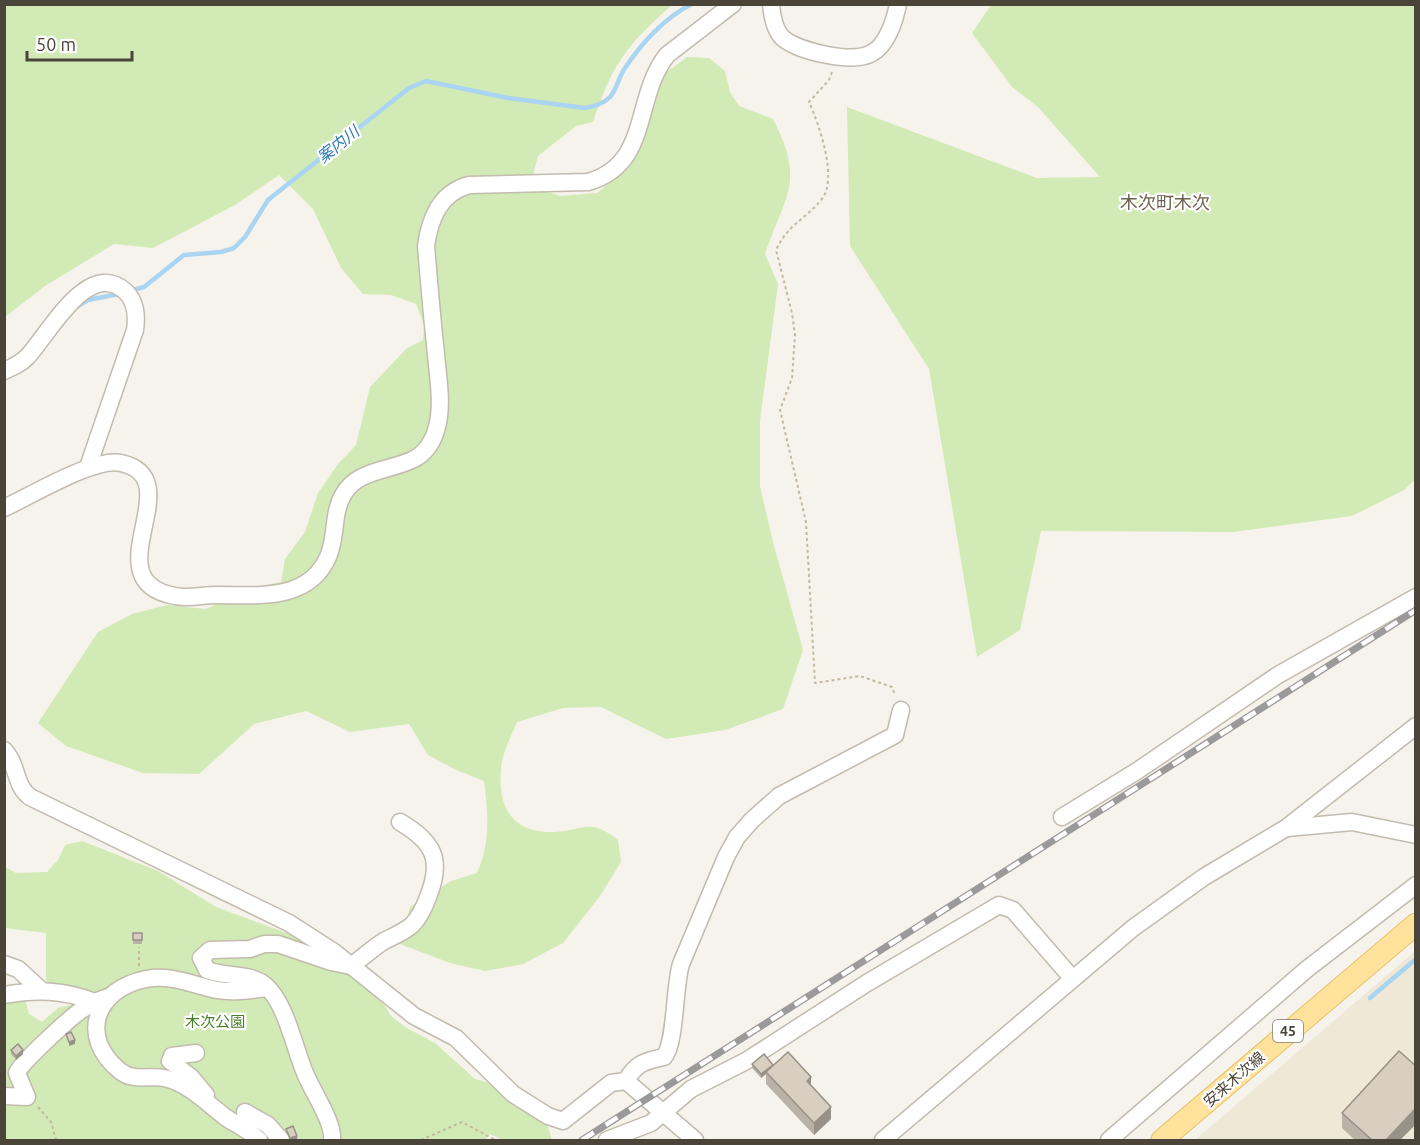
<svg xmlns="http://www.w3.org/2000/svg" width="1420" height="1145" viewBox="0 0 1420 1145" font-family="Ubuntu,'Noto Sans JP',sans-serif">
<rect width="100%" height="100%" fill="#f6f3ec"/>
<!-- education -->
<path fill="#efe8d6" d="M1415 951V1140H1195Z"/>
<!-- green -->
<g fill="#d2eab5">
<path d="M5 5H672C626 46 613 63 593 122L576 126 538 156 533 175 546 191 560 196 597 193 625 170 637 148 664 74 687 57 709 58 725 71 730 92 739 106 773 119C806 183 785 194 765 254L778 284 760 421V486L773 542 803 650 783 709 725 730 666 739 601 707 563 708 517 722C512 734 505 748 502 761 496 801 507 833 554 832 584 831 588 817 618 840L621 862 600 896 563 943 523 964 485 971 450 963 400 944 410 907 451 881 477 873C491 842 488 813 484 781L456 770 428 755 409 724 350 732 306 711 254 724 199 774 143 773 66 746 38 723 98 632 132 614 167 605 206 609 252 588 281 582 285 559 305 532 318 493 338 464 356 445 370 387 407 348 423 340 424 325 416 304 391 295 363 294 341 268 313 209 279 175 235 205 153 248 114 244 45 286 5 317Z"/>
<path d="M991 5H1415L1416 479 1404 490 1352 516 1233 532 1041 531 1020 630 977 657 929 369 850 246 847 107 1037 178 1100 177 1038 107 1012 87 972 33Z"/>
<path d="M82 841 158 871 216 907 305 940 377 993 391 1016 405 1027 435 1043 475 1079 486 1082 546 1120 552 1140H503L490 1134 485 1140H5V1003L25 999 29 1014 42 1022 58 1008 70 1005 72 997 46 981V933L5 928V867L16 873 47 872 58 860 65 845Z"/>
</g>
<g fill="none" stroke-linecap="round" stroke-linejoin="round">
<!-- stream -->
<g stroke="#a9d4f2" stroke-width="4.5">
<path d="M129 291 144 287 184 255 221 252 234 248 245 237 268 200 409 88 426 81 508 98 585 108C595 106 603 104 610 97 617 89 619 76 625 68 641 44 665 17 692 4"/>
<path d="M78 306 88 300 118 294"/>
<path d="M1370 998 1416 959"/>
</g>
<defs>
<g id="minor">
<path d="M771 4C772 15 775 32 784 39 801 52 853 64 872 53 887 45 895 20 898 4"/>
<path d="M4 371C13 367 22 363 28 356 48 335 88 258 125 291 136 301 137 316 135 330L88 467"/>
<path d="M4 508C31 496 94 457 121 463 193 479 90 581 175 596 188 599 203 595 216 595 257 595 308 602 328 557 337 537 332 514 343 495 357 469 391 471 414 459 426 453 434 440 437 427 443 404 438 378 436 354 432 318 429 282 426 246 430 218 440 193 469 185L588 182C651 164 633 98 667 55L733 4"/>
<path d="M4 750C18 764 14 785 30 797L289 923 334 952 414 1016 456 1038 513 1094 548 1116 563 1121 611 1083 626 1081 695 1140"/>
<path d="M1062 817 1137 771 1278 675 1416 597"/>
<path d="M1287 828 1352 822 1416 835"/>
<path d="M4 964 18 969 42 991"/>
<path d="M4 995C37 989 64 990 95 1002"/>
<path d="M196 1053 172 1056 170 1061 191 1077 206 1095"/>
<path d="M626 1081C636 1063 645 1061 664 1057 676 1043 674 986 681 964L726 857 737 837 752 820 779 796 895 735 901 710"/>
<path d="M4 1096 27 1097 17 1073C19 1064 73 1015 83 1009 91 1003 99 1000 108 997"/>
<path d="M245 1112 268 1125 281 1140"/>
<path d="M259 1140C249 1130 237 1125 225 1117 207 1103 188 1083 164 1078 149 1075 134 1082 120 1071 78 1037 95 989 146 979 171 974 193 985 217 990 232 993 252 990 267 988"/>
<path d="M332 1140C334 1122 312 1091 305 1073 294 1047 286 1003 265 985 251 973 224 977 207 970L201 958 210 950 250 949 264 944H278L331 962 351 966C362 958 373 948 384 941 394 936 404 932 412 925 420 917 424 908 428 897 443 860 434 842 400 822"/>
<path d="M607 1140 651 1123 691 1089 746 1061 867 983 999 905 1013 910 1072 978"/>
<path d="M883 1140 1133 928 1204 877 1286 828 1416 726"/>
<path d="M1109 1140 1307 969 1416 885"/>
</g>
<path id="major" d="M1162 1140 1416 924"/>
</defs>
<!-- minor casing -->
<use href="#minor" stroke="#c2bbae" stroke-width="19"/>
<!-- major casing -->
<use href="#major" stroke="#e6c16a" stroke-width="23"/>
<!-- path -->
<g stroke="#c4b79f" stroke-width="2" stroke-dasharray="3 3" stroke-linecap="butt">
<path d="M832 72 829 80 809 102C819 124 838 178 822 199 805 220 788 224 776 250L792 313 795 335 792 378 780 410 806 522 815 683 860 676 892 687 895 695"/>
<path d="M139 966V947"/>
<path d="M38 1107 51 1122 56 1140"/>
<path d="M421 1140 462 1122 495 1140"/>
</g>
<!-- minor -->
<use href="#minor" stroke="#fff" stroke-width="16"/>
<!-- major -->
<use href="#major" stroke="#ffe39c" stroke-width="21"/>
<defs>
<path id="rail" d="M582 1140 1416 610"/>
</defs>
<!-- rail casing -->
<use href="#rail" stroke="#9a9a9a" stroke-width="7"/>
<!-- rail -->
<use href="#rail" stroke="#fff" stroke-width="4.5" stroke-dasharray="14" stroke-linecap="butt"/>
</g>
<!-- wall -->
<g fill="#bab2a6">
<rect x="133" y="933" width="9" height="11"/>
<path d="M11 1050 23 1054 16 1060 11 1054Z"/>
<path d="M752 1064 773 1065 811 1086 831 1119 814 1135 766 1084V1074L761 1078 752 1068Z"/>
<path d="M1416 1066V1124L1400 1140H1355L1342 1128V1113Z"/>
</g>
<!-- shaded-wall -->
<g fill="#979187">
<path d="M75 1040V1044L69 1046V1042Z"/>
<path d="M23 1050V1054L16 1060V1056Z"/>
<path d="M773 1065 766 1072V1074L761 1078V1074Z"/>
<path d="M811 1077V1089L807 1081Z"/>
<path d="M831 1107V1119L814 1135V1123Z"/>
<path d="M1416 1108V1124L1400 1140H1386Z"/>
<path d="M297 1136V1140H290V1138Z"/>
</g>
<!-- building -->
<g fill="#d8cfc1" stroke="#979187" stroke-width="1.5">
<rect x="133" y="933" width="9" height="7"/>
<path d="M71 1032 75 1040 69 1042 66 1034Z"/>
<path d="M18 1044 23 1050 16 1056 11 1050Z"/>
<path d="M1399 1051 1416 1066V1108L1386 1140H1372L1342 1113Z"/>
<path d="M788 1052 811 1077 807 1081 831 1107 814 1123 766 1072Z"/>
<path d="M764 1054 773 1065 761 1074 752 1064Z"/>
<path d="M293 1126 297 1136 290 1138 286 1129Z"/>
</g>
<g text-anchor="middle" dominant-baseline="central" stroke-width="4.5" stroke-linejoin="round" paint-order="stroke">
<!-- shield labels -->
<rect fill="#fff" stroke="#817c74" stroke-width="1.5" x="1273" y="1020" width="30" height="22" rx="4.5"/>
<g font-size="14" font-weight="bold" fill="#4b4439">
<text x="1288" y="1031">45</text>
</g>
<!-- park labels -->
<g font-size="15" fill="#4a7f2a" stroke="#fff">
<text x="215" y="1021">木次公園</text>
</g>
<!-- street labels -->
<g font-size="15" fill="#4b4439" stroke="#fff">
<text transform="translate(1234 1079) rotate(-41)">安来木次線</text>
</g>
<!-- water labels -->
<g font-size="16" font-style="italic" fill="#2e7ab2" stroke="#fff">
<text transform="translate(338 144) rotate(-39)">案内川</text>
</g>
<!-- quarter labels -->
<g font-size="18" fill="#6e6250" stroke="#fff">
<text x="1165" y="202">木次町木次</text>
</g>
</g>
<!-- border -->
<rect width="1420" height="1145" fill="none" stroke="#4b4439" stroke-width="12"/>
<!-- scale -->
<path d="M27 51v9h105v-9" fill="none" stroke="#4b4439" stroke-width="3"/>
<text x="36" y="51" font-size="18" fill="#4b4439" stroke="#ffffff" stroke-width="4.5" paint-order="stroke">50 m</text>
</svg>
